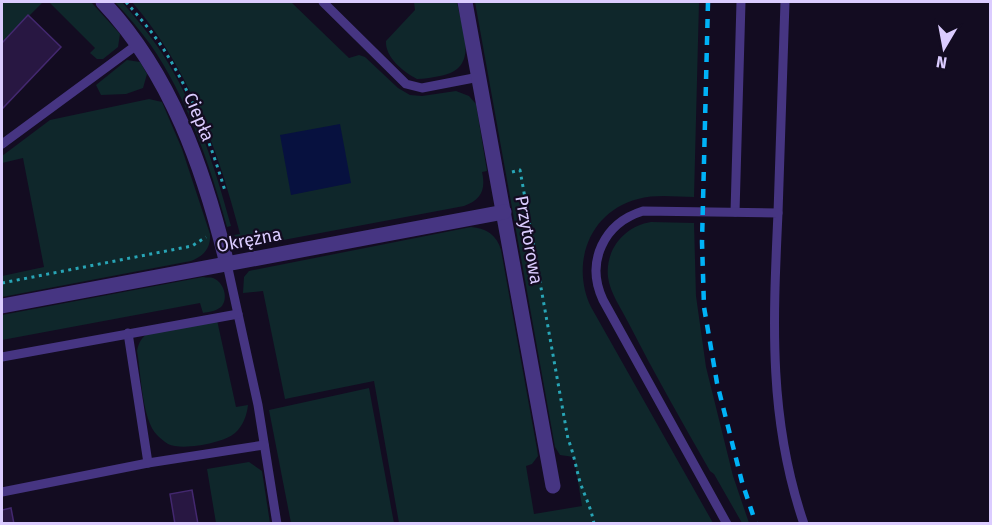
<svg xmlns="http://www.w3.org/2000/svg" width="992" height="525" viewBox="0 0 992 525" font-family="'Fira Sans',sans-serif">
<rect width="100%" height="100%" fill="#130c21"/>
<!-- green -->
<g fill="#0f272b">
<path d="M2 2H43L2 43Z"/>
<path d="M49 2H91L120 34 118 47 103 59H97L90 53 95 48Z"/>
<path d="M115 2H122C136 18 150 35 162 53 195 104 215 167 231 226L227 227C210 165 187 97 150 44 139 29 127 15 115 2Z"/>
<path d="M132 2H291L349 58 359 55 365 57 398 88 410 95 422 96 456 91 469 96 476 104 487 171 482 172C486 190 481 200 464 206L252 246 243 244 234 235 240 234C218 150 189 68 132 2Z"/>
<path d="M414 2H457C462 30 481 69 440 76 433 77 425 79 417 79 403 72 385 57 386 41L415 10Z"/>
<path d="M475 2H699L694 197C676 197 656 194 638 199 590 211 570 263 591 307L713 523H399L374 381 285 399 263 291 243 293 244 277 249 271 471 227C486 228 497 235 501 250L537 449 538 456 532 464 526 466 534 514 582 506 574 457 560 455 555 447Z"/>
<path d="M127 60 140 62 147 74 143 88 126 94 101 95 96 85Z"/>
<path d="M149 99 162 102 182 149 210 234C211 248 204 256 191 261L2 297V276L44 267 23 158 2 163V156L50 120Z"/>
<path d="M651 222 694 223 696 296 706 367 733 476 749 523H742L714 474 710 471C682 422 654 373 628 322 621 308 610 293 608 277 605 249 625 226 651 222Z"/>
<path d="M203 277C207 278 210 277 213 278 224 282 229 299 221 307 216 311 209 312 203 313L200 303 2 340V315Z"/>
<path d="M217 320 236 407 248 405C247 415 243 426 235 433 224 443 182 451 168 444 165 442 160 438 157 435 142 420 141 373 137 351 139 341 142 337 150 332Z"/>
<path d="M369 388 394 523H291L269 410Z"/>
<path d="M249 462 262 471 270 523H216L207 469Z"/>
</g>
<!-- water -->
<path fill="#07113f" d="M340 124 351 183 291 195 280 135Z"/>
<!-- building -->
<g fill="#281742" stroke="#43286f" stroke-width="1.5">
<path d="M28 15 61 47 2 109V43Z"/>
<path d="M192 490 198 524H175L170 494Z"/>
<path d="M11 508 14 524H2V510Z"/>
</g>
<g fill="none" stroke-linecap="round" stroke-linejoin="round">
<!-- path -->
<g stroke="#28a5b6" stroke-width="3" stroke-dasharray="3 4.5" stroke-linecap="butt">
<path d="M126 2C140 18 155 35 166 53 192 95 211 144 225 191"/>
<path d="M512 172 520 170 568 439C574 454 576 468 580 482 585 497 591 507 594 524"/>
<path d="M2 283 192 246 206 237"/>
</g>
<!-- lane -->
<g stroke="#463582" stroke-width="9">
<path d="M323 2 406 84 422 88 479 77"/>
<path d="M2 144 138 44"/>
<path d="M735 212 741 2"/>
<path d="M778 213 785 2"/>
<path d="M227 264 258 405 277 524"/>
<path d="M128 333 148 463"/>
<path d="M2 357 238 314"/>
<path d="M2 492 148 463 264 445"/>
<path d="M727 524 603 300C585 262 604 223 643 211L778 213C773 322 768 419 804 524"/>
</g>
<!-- street -->
<g stroke="#463582" stroke-width="15">
<path d="M103 2C171 74 204 169 227 264"/>
<path d="M465 2 553 486"/>
<path d="M2 306 504 212"/>
</g>
<!-- rail -->
<path stroke="#00b2f7" stroke-width="4.5" stroke-dasharray="9 8" stroke-linecap="butt" d="M708 2 702 242 704 307 717 383 742 482 756 524"/>
</g>
<g text-anchor="middle" dominant-baseline="central" stroke-width="4.5" stroke-linejoin="round" paint-order="stroke">
<!-- street labels -->
<g font-size="18" fill="#dbccff" stroke="#130c21">
<text transform="translate(199 117) rotate(67)">Ciepła</text>
<text transform="translate(249 240) rotate(-11)">Okrężna</text>
<text transform="translate(529 240) rotate(80)">Przytorowa</text>
</g>
</g>
<!-- border -->
<rect width="992" height="525" fill="none" stroke="#dbccff" stroke-width="6"/>
<!-- north arrow -->
<g transform="translate(944 48) rotate(190)" stroke="#130c21" stroke-width="4.5" paint-order="stroke">
<path d="M0-4.5L10 22L0 15L-10 22Z" fill="#dbccff"/>
<text y="-9" font-size="16" font-weight="bold" text-anchor="middle" fill="#dbccff">N</text>
</g>
</svg>
